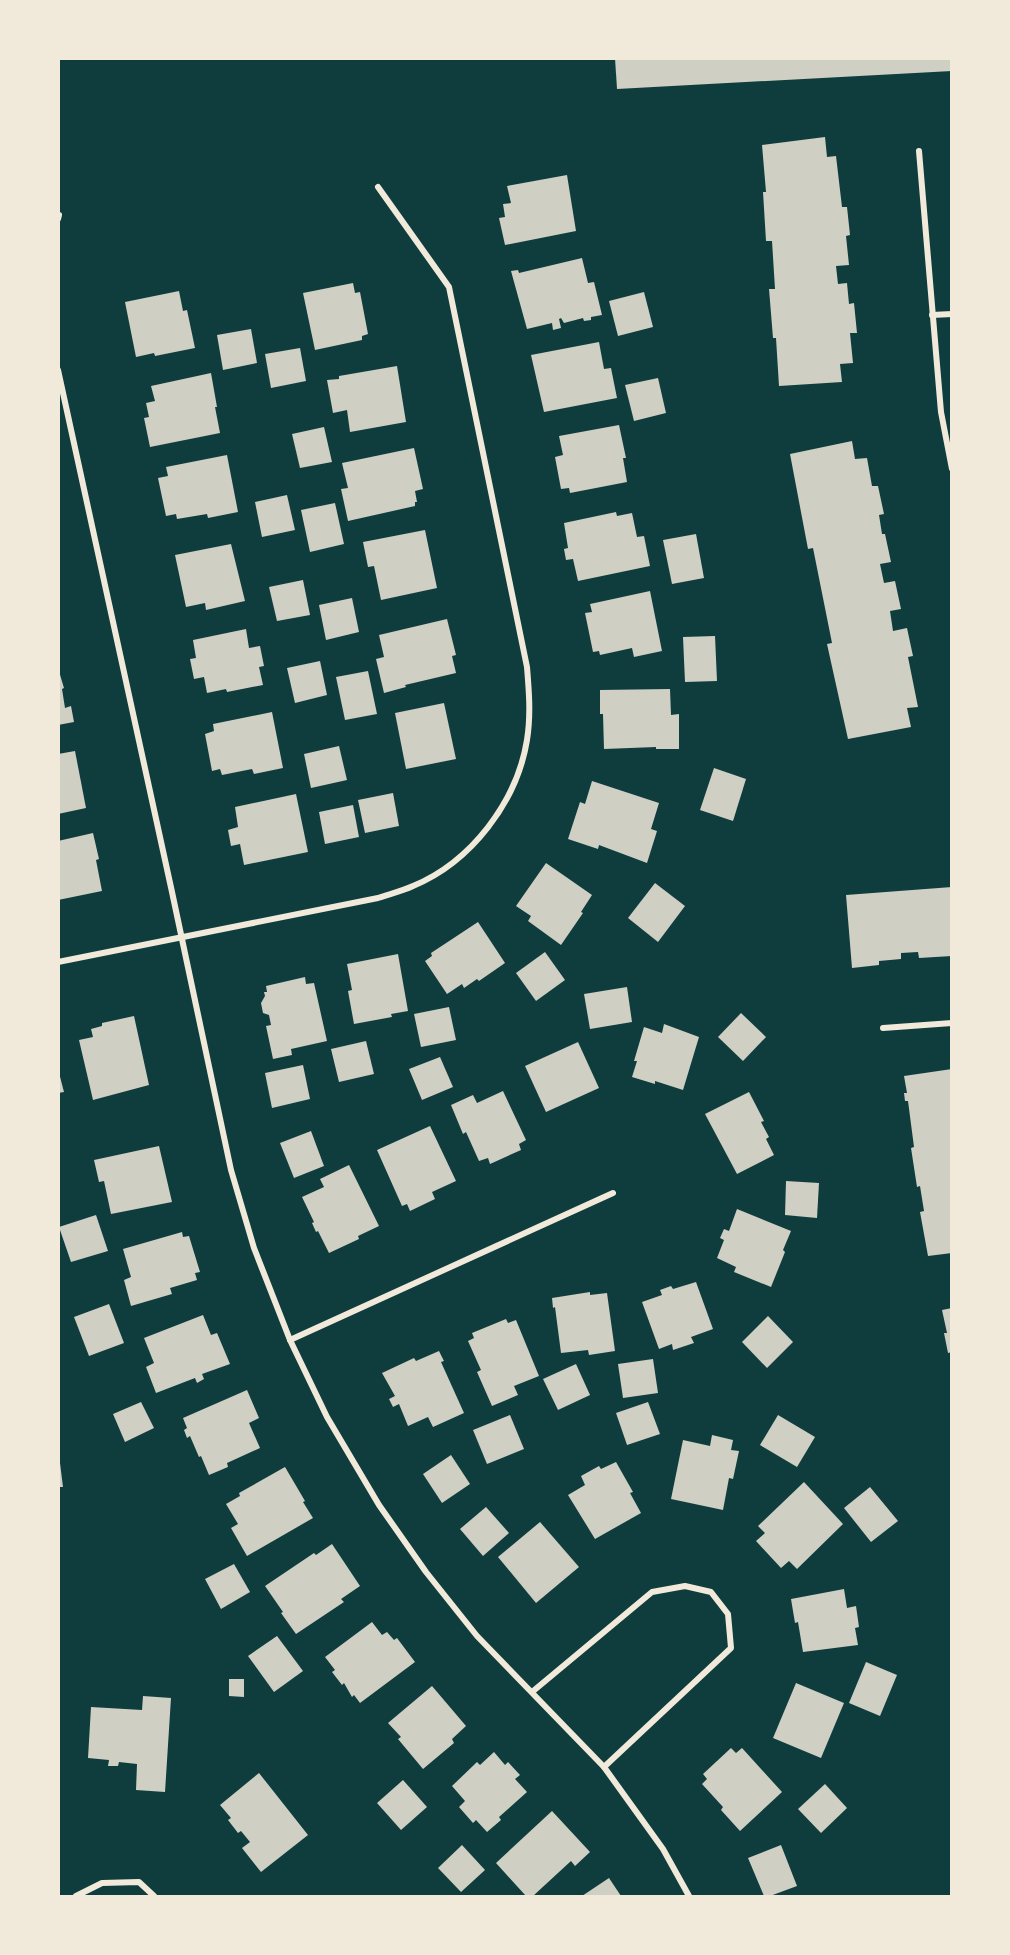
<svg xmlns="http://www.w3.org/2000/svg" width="1010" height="1955" viewBox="0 0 1010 1955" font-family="'Public Sans',sans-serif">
<rect width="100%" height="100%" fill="#0f3d3e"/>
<!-- building -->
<g fill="#cfcfc3">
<path d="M615 58H952V71L617 89Z"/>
<path d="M825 137 827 157 836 156 842 207H847L850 235 846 236 849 265 836 266 838 284 847 283 849 304 854 303 857 333H850L853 363 840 364 842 382 779 386 776 338H773L769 289H775L772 241H766L763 192H766L762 145Z"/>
<path d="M567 175 576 231 505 245 499 218 505 217 503 204 511 203 507 186Z"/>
<path d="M582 258 588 283 594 282 602 315 591 317V320L584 321 583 318 564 323 561 318 559 319 561 328 553 330 552 323 527 329 511 271 518 270 519 273Z"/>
<path d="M353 283 355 293 360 292 368 334 362 336V340L315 350 303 293Z"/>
<path d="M179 291 183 311 187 310 195 348 155 356 154 353 136 357 125 302Z"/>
<path d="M644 292 653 327 618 336 609 301Z"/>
<path d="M251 329 257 363 223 370 217 335Z"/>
<path d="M599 342 604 369 611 368 617 398 544 412 531 355Z"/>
<path d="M300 348 306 381 271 388 265 354Z"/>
<path d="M397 366 406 422 350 432 347 410 333 413 327 380 339 379V376Z"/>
<path d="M211 373 217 407H215L220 433 150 447 144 418 149 417 146 403 155 401 151 386Z"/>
<path d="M658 378 666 413 634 421 625 385Z"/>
<path d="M619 425 626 458H623L627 482 570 493 569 488 561 489 555 457 563 455 559 436Z"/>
<path d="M324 427 332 462 300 468 292 434Z"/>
<path d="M852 441 855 459 867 458 872 486H878L884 514 879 515 882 534H885L891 562 880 564 884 583 895 581 901 609 890 611 893 631 907 628 913 656 908 657 918 707 907 708 911 727 848 739 827 644 832 643 813 548 808 549 790 454Z"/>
<path d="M414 448 423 489 415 491 417 502H415V506L348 521 341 489 348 488 342 463Z"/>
<path d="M227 455 238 512 208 518 207 514 177 519 176 514 166 516 158 478 168 476 166 467Z"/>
<path d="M287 495 295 530 262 537 255 502Z"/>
<path d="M335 503 344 544 310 552 301 510Z"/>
<path d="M616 512 617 516 632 513 637 537 644 536 650 566 578 581 573 559 566 560 564 549 568 548 564 523Z"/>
<path d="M425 530 437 588 381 600 374 566 368 567 363 542Z"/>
<path d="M696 534 704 578 672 584 663 540Z"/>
<path d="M231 544 245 601 206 610 205 603 186 607 175 555Z"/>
<path d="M303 580 310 615 277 621 269 587Z"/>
<path d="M650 591 662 651 634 657 632 648 600 655 599 651 593 652 585 613 592 612 590 604Z"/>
<path d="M352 598 359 632 326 640 319 605Z"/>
<path d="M447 619 456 655 452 656 456 673 405 685 406 687 384 693 376 659 384 657 379 635Z"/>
<path d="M246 629 249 648 260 646 264 666 259 667 263 685 227 692 226 689 207 693 204 677 194 679 190 659 196 658 193 640Z"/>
<path d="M715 636 717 681 685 682 683 637Z"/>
<path d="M320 661 327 695 295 703 287 668Z"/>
<path d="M58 668 64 688 62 689 65 708 71 706 74 722 58 725Z"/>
<path d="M368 671 377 714 345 720 336 677Z"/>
<path d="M670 689 671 715 679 714V749H656V747L604 749 603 714H600V690Z"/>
<path d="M444 703 456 759 406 769 395 713Z"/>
<path d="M272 712 283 768 254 774 252 769 222 775 220 769 212 771 205 734 214 731 213 724Z"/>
<path d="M339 746 347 780 311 788 304 754Z"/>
<path d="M75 751 86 808 58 814V754Z"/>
<path d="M714 768 746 779 733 821 700 810Z"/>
<path d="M592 781 659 803 651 829 657 831 647 863 599 845 598 849 568 839 580 802 585 804Z"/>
<path d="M393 793 399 826 365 833 358 800Z"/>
<path d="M296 794 308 852 244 865 240 844 231 846 228 830 238 827 235 807Z"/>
<path d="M353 805 359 837 325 844 319 812Z"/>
<path d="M93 833 99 859 96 860 102 891 58 900V841Z"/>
<path d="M546 863 592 895 581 912 583 913 561 945 528 921 531 916 516 906Z"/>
<path d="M655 883 685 906 658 942 628 918Z"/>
<path d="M952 887V956L919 958 918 952 901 953V959L879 961V965L852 968 846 895Z"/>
<path d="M478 922 505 963 479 981 477 979 464 988 462 984 447 994 425 961 432 956 431 953Z"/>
<path d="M545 952 565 980 536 1001 516 973Z"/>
<path d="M398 954 408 1011 391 1014 392 1017 354 1024 348 991 352 990 347 964Z"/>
<path d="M305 977 306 984 314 983 327 1041 291 1049 292 1055 273 1059 266 1026 271 1025 269 1015 263 1013 261 1003 265 996 264 992H267L266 986Z"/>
<path d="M627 987 632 1022 590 1029 584 994Z"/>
<path d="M449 1007 456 1040 421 1047 414 1014Z"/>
<path d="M741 1013 766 1037 743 1061 718 1037Z"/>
<path d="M134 1016 149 1085 93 1100 79 1040 93 1037 91 1029 102 1026V1023Z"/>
<path d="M664 1024 699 1037 683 1090 655 1081V1084L632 1077 637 1061H634L644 1027 662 1033Z"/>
<path d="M366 1041 374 1074 339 1082 331 1049Z"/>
<path d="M578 1042 599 1088 546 1112 525 1066Z"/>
<path d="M440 1057 453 1087 422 1100 409 1069Z"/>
<path d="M303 1065 310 1099 272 1108 265 1073Z"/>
<path d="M58 1069 64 1092 58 1093Z"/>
<path d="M952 1069V1253L928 1256 920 1212 924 1211 920 1186 917 1187 911 1148 914 1147 908 1101H905L904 1093H907L904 1076Z"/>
<path d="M503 1091 526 1140 519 1144 521 1150 490 1164 488 1158 479 1161 466 1132 463 1134 451 1105 473 1095 477 1103Z"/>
<path d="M749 1092 764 1121 761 1122 769 1137 766 1139 774 1155 737 1174 705 1114Z"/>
<path d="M430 1126 456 1181 432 1192 435 1199 410 1211 407 1204 402 1206 377 1150Z"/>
<path d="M311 1131 324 1166 294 1178 280 1143Z"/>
<path d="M159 1146 172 1202 111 1214 104 1181 99 1182 94 1160Z"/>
<path d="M349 1165 379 1226 358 1236 359 1239 329 1253 318 1231 316 1232 312 1223 314 1222 302 1197 324 1187 320 1179Z"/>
<path d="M786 1181 819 1183 817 1218 785 1215Z"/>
<path d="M737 1209 791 1231 783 1250 785 1252 771 1287 734 1272 736 1267 717 1258 724 1240 720 1238 724 1229 729 1231Z"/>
<path d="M96 1215 108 1251 71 1262 59 1227Z"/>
<path d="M182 1232 183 1237 189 1236 200 1272 195 1273 197 1280 170 1288 172 1294 131 1306 124 1280 131 1277 123 1249Z"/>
<path d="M696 1282 713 1329 691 1337 694 1343 673 1350 672 1344 659 1349 642 1302 662 1295 660 1290 671 1286 673 1289Z"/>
<path d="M590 1292V1295L607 1293 615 1351 589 1355 588 1350 561 1353 555 1307 553 1308 552 1298Z"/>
<path d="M109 1304 124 1343 89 1356 74 1317Z"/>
<path d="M952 1308V1352L948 1353 944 1333H947L942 1310Z"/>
<path d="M203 1315 211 1335 217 1333 230 1364 202 1374 204 1379 197 1383 195 1378 156 1393 146 1367 154 1363 144 1338Z"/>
<path d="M768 1316 793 1342 767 1368 742 1342Z"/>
<path d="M506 1319 508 1323 516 1320 539 1376 514 1386 518 1395 492 1406 477 1372 481 1370 468 1341 474 1338 472 1333Z"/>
<path d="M439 1351 444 1361 441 1362 464 1413 433 1427 428 1417 408 1426 399 1404 393 1407 389 1399 395 1396 382 1373 414 1358 416 1361Z"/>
<path d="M653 1359 658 1393 623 1398 618 1364Z"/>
<path d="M576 1364 590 1395 558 1410 543 1379Z"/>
<path d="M247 1390 259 1418 249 1423 260 1448 227 1463 228 1467 209 1475 201 1456 199 1457 190 1436 187 1438 184 1430 187 1428 183 1418Z"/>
<path d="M141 1402 154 1428 125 1442 113 1414Z"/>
<path d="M648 1402 660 1434 627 1445 616 1413Z"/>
<path d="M510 1415 524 1449 487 1464 473 1430Z"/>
<path d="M778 1415 815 1437 797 1467 760 1445Z"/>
<path d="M712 1435 733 1440 731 1450 739 1451 733 1479 729 1478 723 1510 671 1499 683 1440 710 1446Z"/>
<path d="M451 1455 470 1484 442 1503 423 1474Z"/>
<path d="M616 1462 633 1492 630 1493 641 1513 595 1539 568 1495 585 1485 581 1476 599 1466 601 1469Z"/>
<path d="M58 1463H60L63 1487H58Z"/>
<path d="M285 1467 305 1501 303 1502 313 1518 247 1556 231 1528 238 1524 226 1504 240 1496 239 1493Z"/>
<path d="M804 1482 843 1524 797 1569 789 1561 781 1568 756 1541 765 1533 758 1526Z"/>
<path d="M870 1487 898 1521 871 1542 844 1508Z"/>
<path d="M486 1507 509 1533 483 1556 460 1529Z"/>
<path d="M540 1522 579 1567 536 1603 498 1557Z"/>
<path d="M332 1544 360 1586 341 1599 344 1602 296 1634 281 1613 283 1612 265 1586 314 1553 316 1555Z"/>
<path d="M234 1564 250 1592 221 1609 205 1579Z"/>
<path d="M844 1589 847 1608 856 1606 859 1627 855 1628 858 1645 803 1652 798 1622 795 1623 791 1599Z"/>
<path d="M372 1622 382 1635 387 1632 394 1640 397 1638 415 1662 360 1703 354 1695 352 1697 344 1683 342 1685 332 1672 335 1670 325 1657Z"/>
<path d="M277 1636 303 1671 274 1692 248 1656Z"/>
<path d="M866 1662 897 1675 880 1716 849 1703Z"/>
<path d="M229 1679H244V1697L229 1696Z"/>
<path d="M796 1683 844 1703 821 1758 773 1738Z"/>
<path d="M432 1686 466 1726 452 1739 454 1743 423 1769 398 1739 401 1737 388 1723Z"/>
<path d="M143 1696 171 1698 165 1792 136 1790 137 1764 119 1762 118 1766H108L109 1760 88 1758 91 1707 142 1710Z"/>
<path d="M731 1748 736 1753 742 1748 782 1792 740 1831 721 1810 723 1807 702 1784 707 1779 703 1774Z"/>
<path d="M494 1752 505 1765 508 1762 520 1775 515 1779 527 1792 499 1817 501 1820 487 1832 476 1820 473 1823 459 1807 465 1801 452 1786 477 1762 480 1765Z"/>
<path d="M259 1773 308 1835 261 1872 242 1848 250 1842 241 1831 238 1833 228 1820 231 1818 220 1805Z"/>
<path d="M403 1780 427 1807 401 1830 377 1803Z"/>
<path d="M825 1784 847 1808 821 1833 798 1809Z"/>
<path d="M552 1811 590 1852 575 1866 571 1861 533 1896H526L496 1863Z"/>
<path d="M462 1845 485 1870 461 1892 438 1868Z"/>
<path d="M781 1845 797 1886 770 1896H764L748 1858Z"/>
<path d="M609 1878 621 1896H582Z"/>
</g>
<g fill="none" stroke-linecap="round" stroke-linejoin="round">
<!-- minor -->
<g stroke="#f1e9da" stroke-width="6">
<path d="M919 151 941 412 952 469"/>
<path d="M58 219 59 215"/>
<path d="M932 315 952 314"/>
<path d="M58 370 172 892 231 1170 254 1248 290 1340 327 1417 379 1505 426 1572 477 1636 604 1767 663 1849 689 1896"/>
<path d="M58 962 378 898C390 894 402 891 413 886 471 862 517 802 527 740 531 715 529 691 527 667L449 287 378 187"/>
<path d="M883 1028 952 1023"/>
<path d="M290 1340 613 1193"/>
<path d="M532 1692 652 1592 685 1586 711 1592 728 1614 731 1648 604 1767"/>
<path d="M76 1896 102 1883 139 1882 154 1896"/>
</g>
</g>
<!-- border -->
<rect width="1010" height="1955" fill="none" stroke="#f1e9da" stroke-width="120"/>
</svg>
